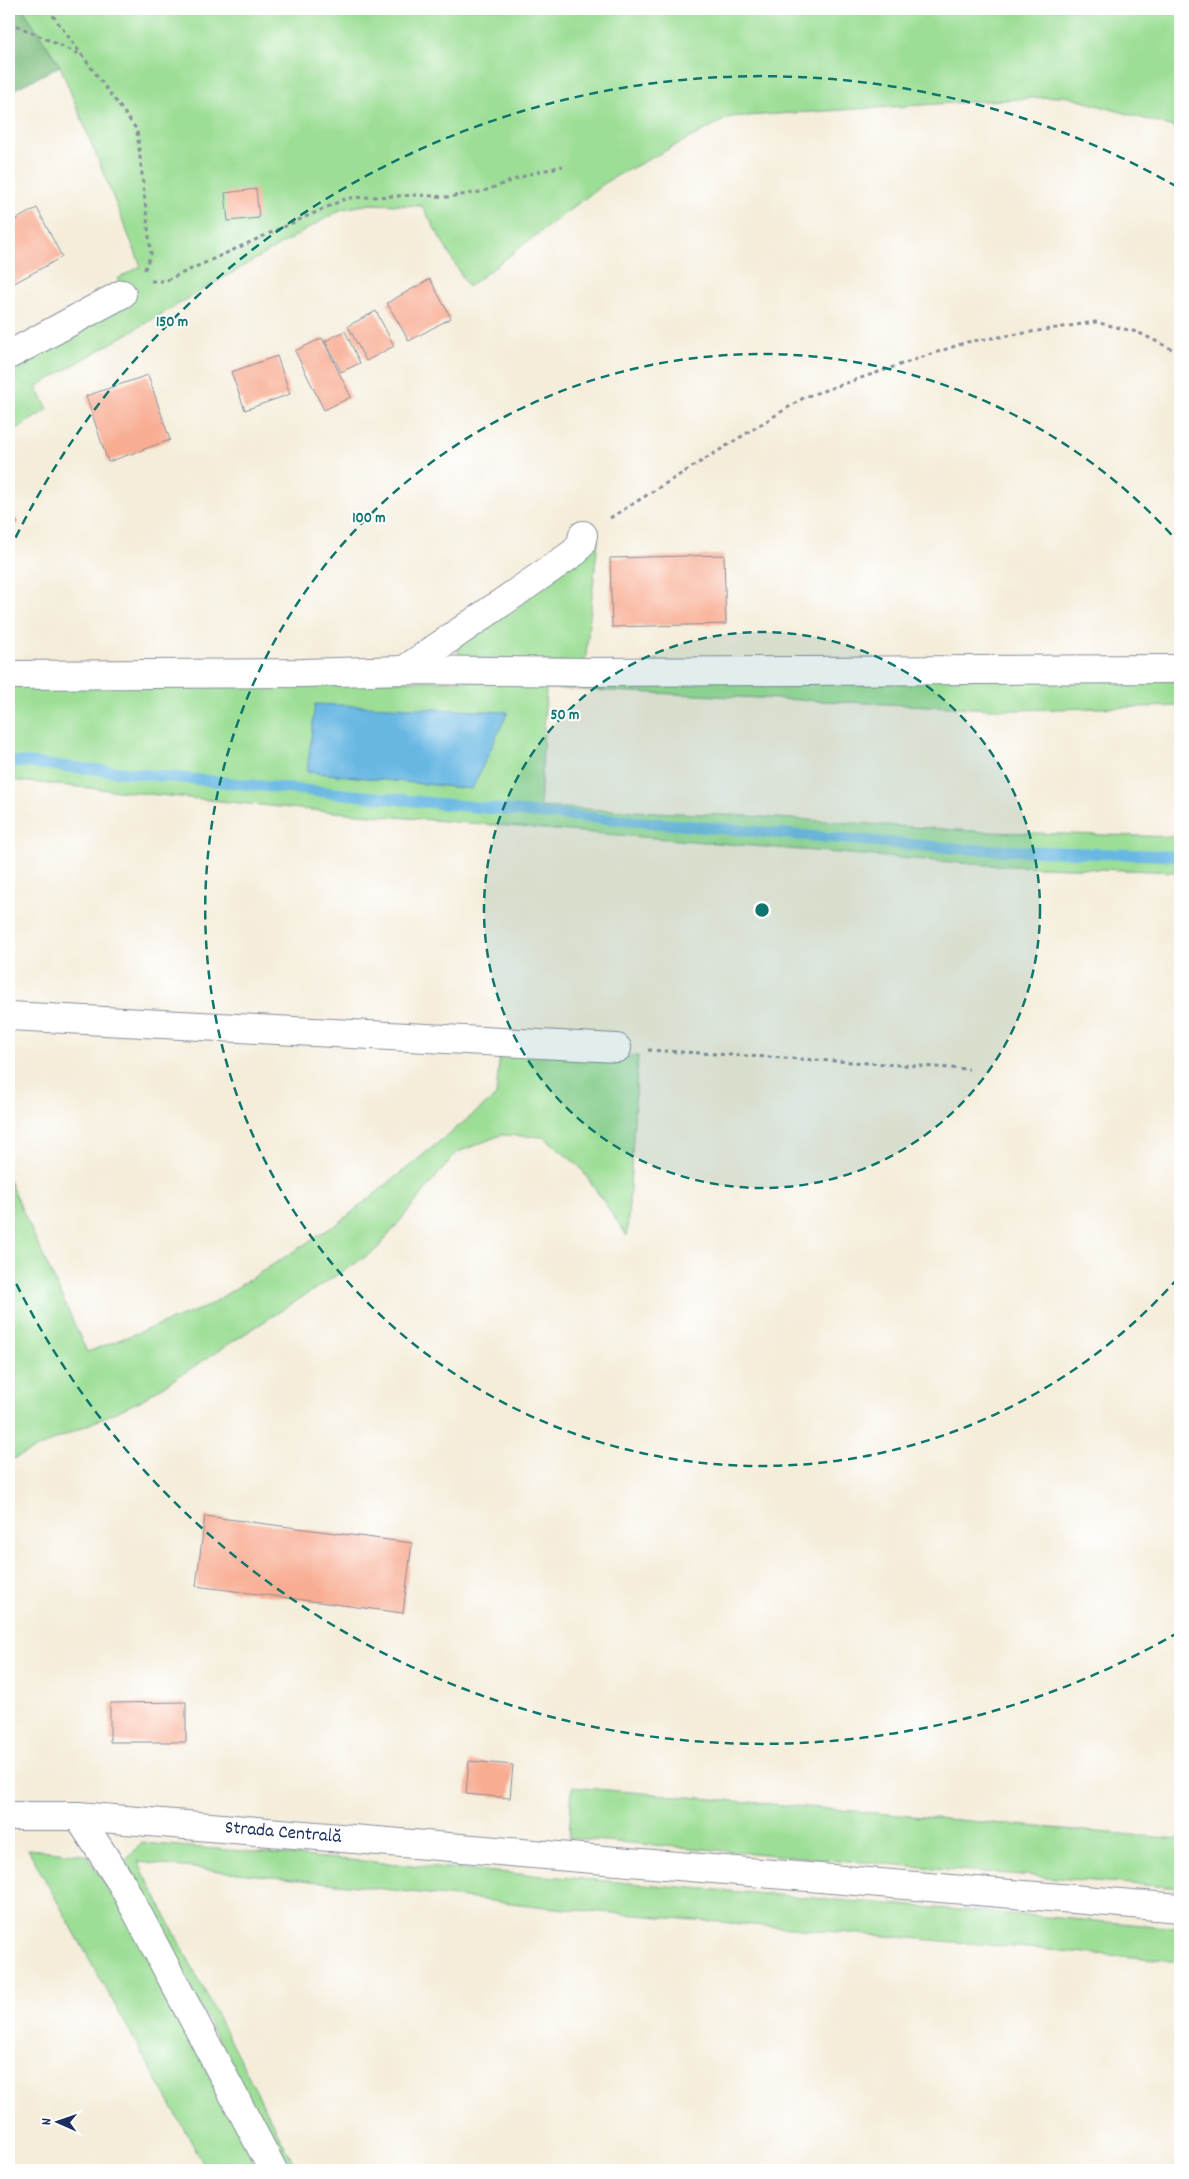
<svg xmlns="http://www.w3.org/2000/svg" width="1189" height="2179" viewBox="0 0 1189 2179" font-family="Dekko,sans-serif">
<rect width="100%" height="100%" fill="#fff"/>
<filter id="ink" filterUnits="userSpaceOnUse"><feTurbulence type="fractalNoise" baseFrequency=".02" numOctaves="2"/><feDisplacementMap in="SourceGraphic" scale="10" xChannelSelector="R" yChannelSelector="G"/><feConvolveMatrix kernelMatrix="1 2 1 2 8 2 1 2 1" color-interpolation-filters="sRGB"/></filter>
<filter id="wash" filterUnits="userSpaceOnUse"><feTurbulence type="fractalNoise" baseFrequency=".0096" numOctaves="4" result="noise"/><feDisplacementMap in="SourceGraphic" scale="20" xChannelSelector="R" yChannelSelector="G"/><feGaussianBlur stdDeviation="1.12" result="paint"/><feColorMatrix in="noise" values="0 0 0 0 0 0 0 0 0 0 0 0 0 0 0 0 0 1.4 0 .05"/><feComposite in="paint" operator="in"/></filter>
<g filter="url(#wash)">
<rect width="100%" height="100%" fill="#f4edda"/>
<!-- green -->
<g fill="#9cde95" stroke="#5c867a">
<path d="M23 9H1180V129L1065 96 730 117 609 180 468 287 422 206 371 204 342 209 36 387 48 409 9 434V364L130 298 117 279 141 266 60 66Z"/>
<path d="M598 539 585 664 461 658 457 649 458 641Z"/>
<path d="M1180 677V706L1014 710 546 688 540 807 749 816 988 832 1180 837V872L986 865 310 810 9 780V683Z"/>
<path d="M500 1052 638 1056 627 1236 580 1167 544 1137 501 1135 456 1153 376 1250 140 1401 9 1461V1181L87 1352 206 1307 340 1222 496 1096Z"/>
<path d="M572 1787 1180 1839V1888L569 1838Z"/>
<path d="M142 1843 1180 1928V1961L565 1909 138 1862 297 2170H284L126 1860Z"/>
<path d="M28 1849 86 1855 143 1940 257 2170H207Z"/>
</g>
<!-- forest -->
<path fill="#7dbd7e" stroke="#4c766e" d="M9 9H23L60 66 9 92Z"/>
<!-- water -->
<path fill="#68b7e3" stroke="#4273a0" d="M315 704 508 712 472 789 307 772Z"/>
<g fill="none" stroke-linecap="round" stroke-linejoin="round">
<!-- stream -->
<path stroke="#68b7e3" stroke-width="11" d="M9 761 525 812 963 849 1180 856"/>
</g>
<g id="blocks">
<!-- building -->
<g fill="#f8ac91">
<path d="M256 189 259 218 228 221 225 193Z"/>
<path d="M37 208 62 257 9 286V223Z"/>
<path d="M430 279 451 318 409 341 387 303Z"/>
<path d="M376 311 394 346 366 361 348 326Z"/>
<path d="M345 331 360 363 341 372 325 341Z"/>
<path d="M322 338 351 397 324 410 295 351Z"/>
<path d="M277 356 290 394 245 410 231 372Z"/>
<path d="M148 375 170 440 108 462 86 396Z"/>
<path d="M9 509 18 523 9 530Z"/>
<path d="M724 555 726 624 612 627 610 558Z"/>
<path d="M205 1516 412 1543 403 1613 196 1586Z"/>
<path d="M186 1702V1742H110V1703Z"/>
<path d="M469 1761 513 1765 510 1798 466 1794Z"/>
</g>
</g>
</g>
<g filter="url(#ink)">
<use href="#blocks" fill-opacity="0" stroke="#888e9c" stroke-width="1"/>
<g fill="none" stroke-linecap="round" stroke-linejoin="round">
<defs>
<g id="minor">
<path d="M9 355 122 294"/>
<path d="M404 670 575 552 581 544 583 535"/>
<path d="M9 675 303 673 404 670 588 672 1180 669"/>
<path d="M9 1016 617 1048"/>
<path id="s1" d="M9 1816H78L1180 1908"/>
<path d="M78 1816 122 1884 273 2170"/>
</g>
</defs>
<!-- minor casing -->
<use href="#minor" stroke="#888e9c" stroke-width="30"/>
<!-- path -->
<g stroke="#888e9c" stroke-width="3" stroke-dasharray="4 4" stroke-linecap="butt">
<path d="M48 9 137 130 151 254 144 271"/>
<path d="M9 22 81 55"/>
<path d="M151 281H165L347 198 419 195 447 197 481 192 533 173 563 166"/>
<path d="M610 518 805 397 967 342 1095 322 1137 332 1180 353"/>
<path d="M648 1050 969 1069"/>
</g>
<!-- minor -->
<use href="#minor" stroke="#fff" stroke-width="28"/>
</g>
</g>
<!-- distance rings -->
<circle cx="762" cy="910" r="278" fill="#0f766e" fill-opacity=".12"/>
<g fill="none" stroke="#0f766e" stroke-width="2.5" stroke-dasharray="9 6">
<circle cx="762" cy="910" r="278"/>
<path d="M1178 1278A556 556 0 1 1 1178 542"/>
<path d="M1179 1632A834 834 0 0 1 9 1269M9 551A834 834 0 0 1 1179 188"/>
</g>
<g text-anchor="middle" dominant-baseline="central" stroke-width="4" stroke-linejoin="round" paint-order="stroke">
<!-- street labels -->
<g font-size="19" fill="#1b2f5e" stroke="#fff">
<text stroke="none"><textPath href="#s1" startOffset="275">Strada Centrală</textPath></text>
</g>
</g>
<circle cx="762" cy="910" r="8" fill="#0f766e" stroke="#fff" stroke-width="2.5"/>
<g font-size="15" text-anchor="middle" font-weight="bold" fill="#0f766e" stroke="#fff" stroke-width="4" stroke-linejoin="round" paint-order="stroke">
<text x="172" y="326">150 m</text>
<text x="369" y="522">100 m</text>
<text x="565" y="719">50 m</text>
</g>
<!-- margin -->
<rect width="1189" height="2179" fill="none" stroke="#fff" stroke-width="30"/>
<!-- north arrow -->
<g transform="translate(58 2122) rotate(272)" stroke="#ffffff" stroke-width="4" paint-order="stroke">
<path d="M0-4L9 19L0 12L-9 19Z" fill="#1b2f5e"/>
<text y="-8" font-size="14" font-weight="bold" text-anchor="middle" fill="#1b2f5e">N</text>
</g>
</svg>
